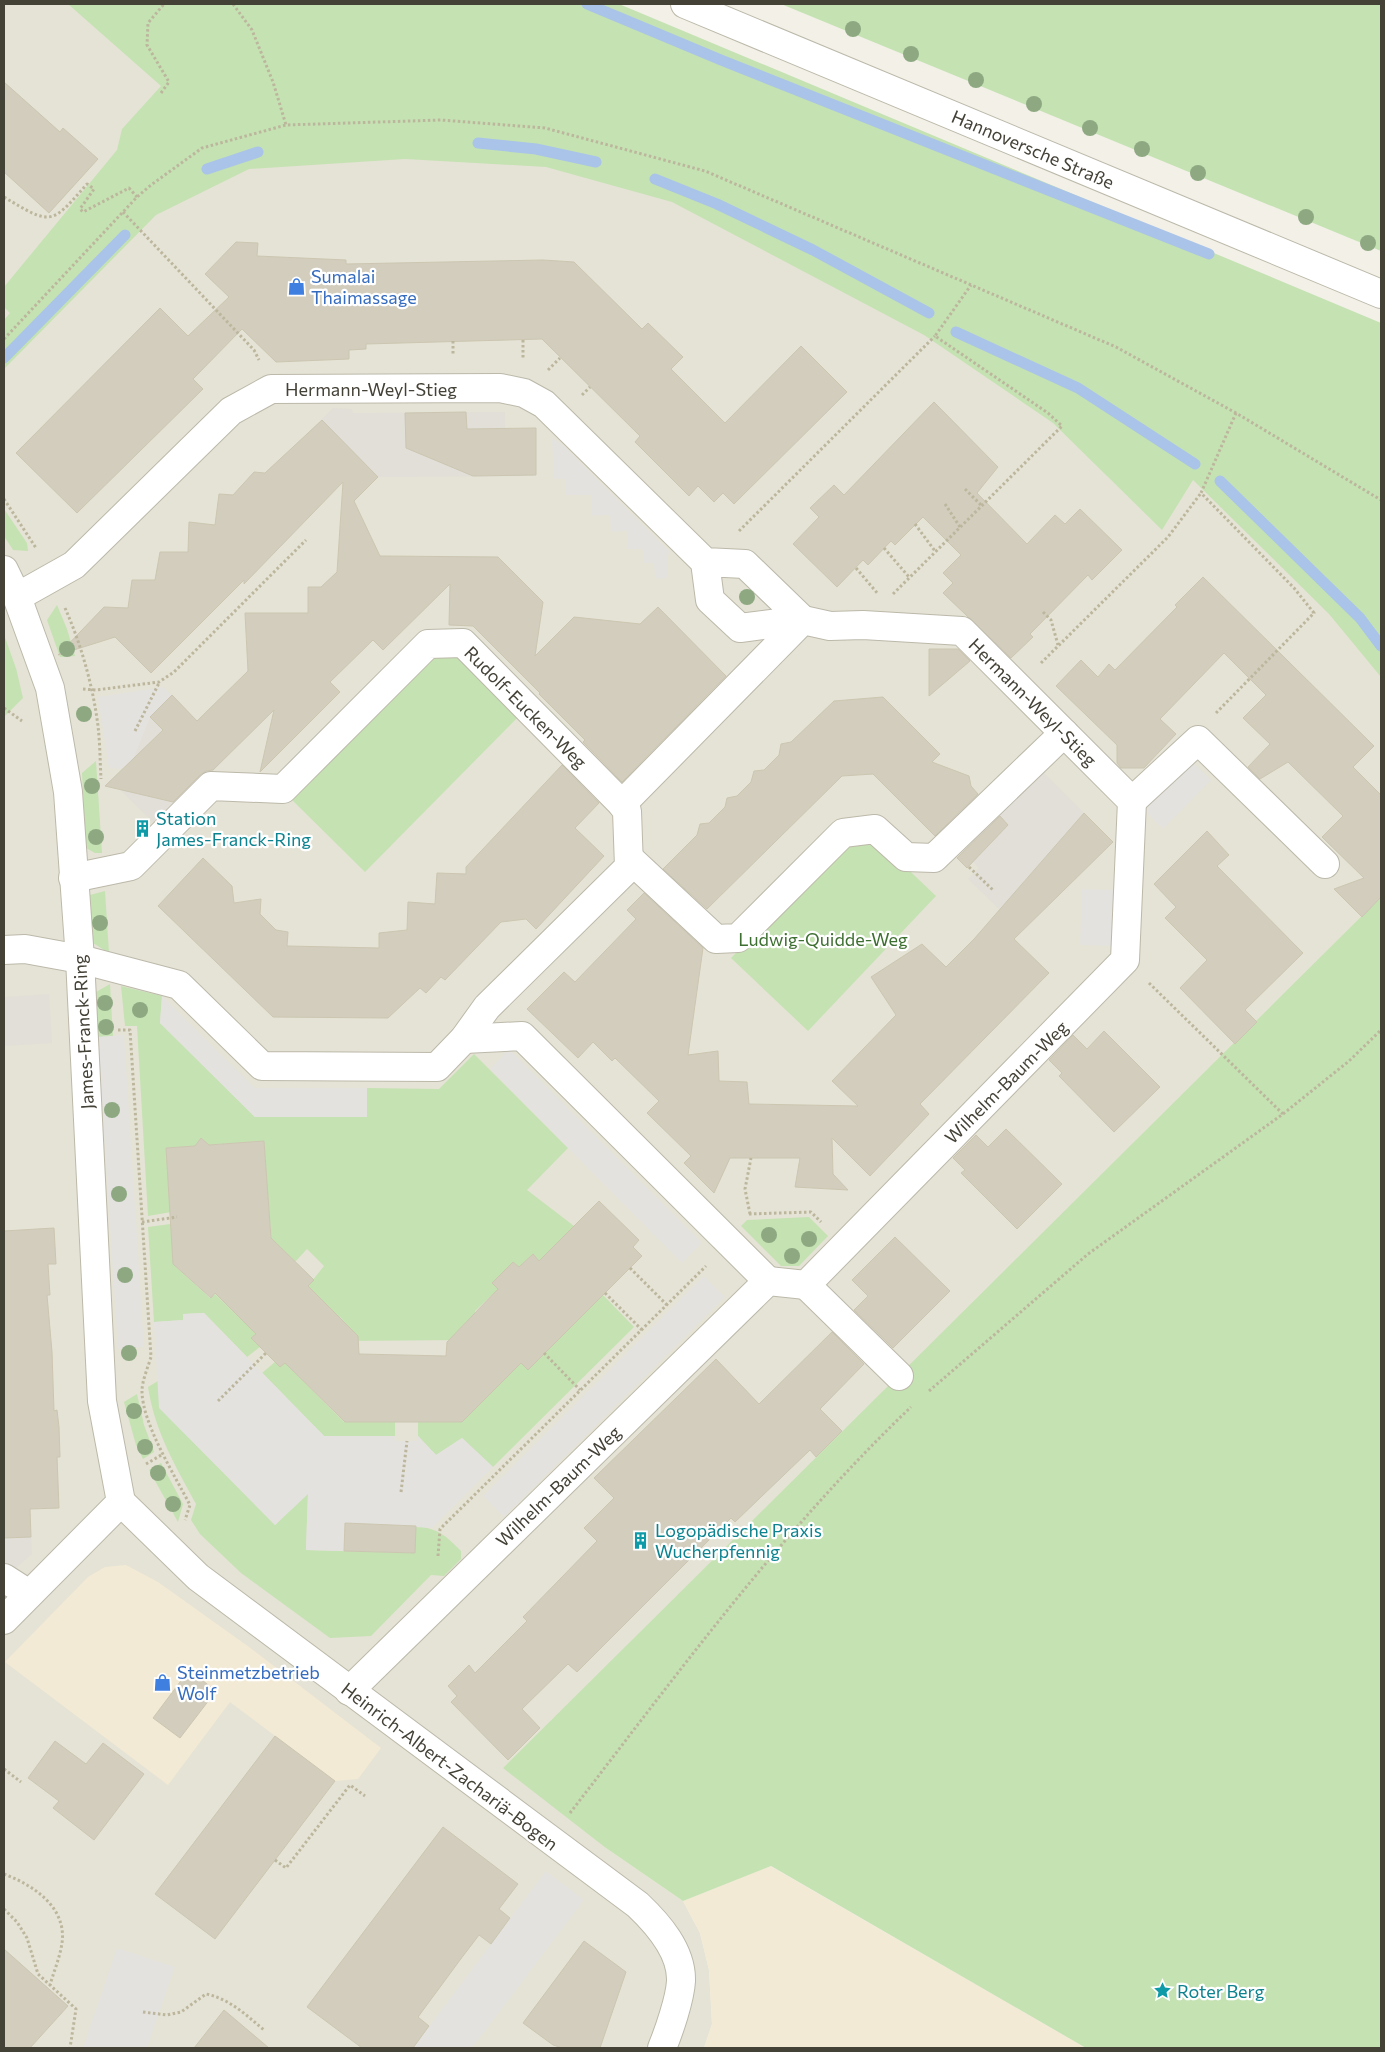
<svg xmlns="http://www.w3.org/2000/svg" width="1385" height="2052" viewBox="0 0 1385 2052" font-family="Commissioner,sans-serif">
<rect width="100%" height="100%" fill="#f2f0e7"/>
<!-- residential -->
<path fill="#e5e3d5" d="M4 4H325L1381 456V1109L606 1848 683 1901 700 1933 709 1970 712 2024 704 2048H4V716L14 705 16 668 4 634Z"/>
<!-- commercial -->
<g fill="#f2ead4">
<path d="M126 1565 158 1582 249 1647 381 1748 358 1779 335 1781 230 1702 168 1785 5 1662 88 1577 105 1567Z"/>
<path d="M770 1866 1086 2048H704L712 2024 709 1970 700 1933 683 1901Z"/>
</g>
<!-- industrial -->
<g fill="#e1dfd8">
<path d="M333 408 352 409 353 413 505 412V429L536 460V476L378 477 356 498 300 441Z"/>
<path d="M172 695 230 754 157 826 111 781 133 759 150 717Z"/>
<path d="M1039 768 1113 842 1022 932 968 879 979 868 959 847Z"/>
<path d="M49 994 52 1043 4 1046V997Z"/>
<path d="M30 1508 32 1554 10 1573 4 1569V1509Z"/>
</g>
<!-- green -->
<g fill="#c5e2b3">
<path d="M68 4H619L1381 323V677L1329 614 1193 480 1162 530 1053 423 924 335 672 202 546 167 405 159 249 169 156 215 4 369V320L10 313 4 307V287L117 150 122 129 161 86Z"/>
<path d="M781 4H1381V251Z"/>
<path d="M4 509 27 543 28 551 13 550 4 536Z"/>
<path d="M57 605 67 629 75 656 60 657 47 620Z"/>
<path d="M4 634 16 668 23 698 4 717Z"/>
<path d="M435 651H458L522 713 365 872 290 798Z"/>
<path d="M96 761 102 853H95L86 848 82 773Z"/>
<path d="M873 836 936 896 808 1031 731 958 850 837Z"/>
<path d="M105 891 109 953 93 943 90 895Z"/>
<path d="M1381 897V2048H1086L771 1866 683 1901 606 1848 503 1768Z"/>
<path d="M110 984 113 1036 98 1037 96 992Z"/>
<path d="M121 986 162 996 160 1023 255 1117H367V1088L439 1089 474 1054 568 1148 527 1190 574 1226 539 1261 533 1254 519 1267 513 1262 492 1283 498 1289 475 1311V1327L468 1320 455 1334 461 1340 346 1341 351 1329 340 1317H328L330 1308 308 1286 324 1266 307 1249 295 1262 272 1249 264 1141 209 1145 201 1138 195 1146 166 1148 170 1206 177 1211 148 1216 137 1026H125Z"/>
<path d="M809 1217 828 1236 799 1266H781L741 1226 747 1220Z"/>
<path d="M178 1223 176 1267 210 1298 215 1294 256 1334 251 1338 260 1347 247 1357 204 1313 184 1314V1320L154 1322 148 1227Z"/>
<path d="M603 1295 634 1327 493 1467 462 1438 436 1455 418 1436V1422H462L521 1363Z"/>
<path d="M275 1362 285 1363 344 1422H395V1436H324L262 1373Z"/>
<path d="M158 1381 160 1408 275 1525 308 1493 306 1550 414 1553 416 1526C439 1529 445 1535 461 1551V1559L444 1576 431 1575 371 1636 330 1638 241 1573 200 1534 191 1520 196 1504C175 1465 155 1432 148 1387Z"/>
<path d="M137 1394 144 1425 154 1452 143 1459 136 1445 124 1402Z"/>
<path d="M161 1463 183 1504 178 1522 149 1470Z"/>
</g>
<!-- parking -->
<g fill="#e3e2de">
<path d="M552 438 563 445 670 552 667 556V578L655 579 654 563H643V549H627V531L611 532 610 515 591 516V495H565V479H554Z"/>
<path d="M163 687 172 695 150 717 133 759 122 769 109 768 98 697Z"/>
<path d="M1190 760 1211 780 1163 829 1143 809Z"/>
<path d="M1082 889 1114 890 1111 946 1080 945Z"/>
<path d="M162 996 255 1088H367V1117H255L160 1023Z"/>
<path d="M124 1035 144 1347 118 1349 98 1037Z"/>
<path d="M509 1049 702 1243 682 1263 490 1069Z"/>
<path d="M704 1276 725 1297 504 1517 483 1496Z"/>
<path d="M204 1313 324 1436H395V1441H418V1436L436 1455 462 1438 493 1467 432 1528 346 1523 344 1551 306 1550 308 1494 275 1525 159 1408 154 1322 183 1320V1314Z"/>
<path d="M546 1871 584 1900 472 2048H413Z"/>
<path d="M117 1948 175 1967 147 2048H83Z"/>
</g>
<g fill="none" stroke-linecap="round" stroke-linejoin="round">
<!-- stream -->
<g stroke="#a9c4e8" stroke-width="11">
<path d="M587 4 721 60 1209 254"/>
<path d="M478 143 536 149 596 162"/>
<path d="M207 169 258 152"/>
<path d="M655 179 717 204 813 250 929 313"/>
<path d="M956 332 1078 388 1195 464"/>
<path d="M4 358 125 235"/>
<path d="M1220 481 1360 618 1381 646"/>
</g>
</g>
<!-- building -->
<g fill="#d2cdbd" stroke="#ccc6b1">
<path d="M4 82 60 132 63 128 98 159 49 213 4 172Z"/>
<path d="M236 242 258 243 257 256 346 260V264L543 260 574 262 642 329 648 323 683 357 671 369 725 423 801 346 847 392 734 504 723 493 714 502 698 486 689 496 635 442 640 436 542 339 366 344V349L349 350V359L276 362 242 329 193 379 203 389 77 513 16 453 160 308 188 336 229 297 205 274Z"/>
<path d="M934 402 998 467 977 493 1027 544 1055 515 1065 524 1080 509 1122 550 1092 580 1088 575 1030 634 1033 637 1011 658 943 593 953 583 943 573 961 555 923 517 895 545 891 541 868 565 863 560 837 587 793 544 819 517 810 508 834 485 844 495Z"/>
<path d="M466 412 467 429 536 428V475L473 476 406 448 405 413Z"/>
<path d="M322 420 378 477 354 501 380 556 498 557 543 602 535 656 574 617 640 624 658 607 726 676 622 782 583 742 585 740 539 694 540 693 473 626 449 625 450 584 383 650 373 640 330 682 340 692 260 772 274 710 213 770 206 771 200 775 173 802 105 786 163 730 150 717 172 695 197 721 248 671 245 613H308V587H321L337 572 343 482 244 584V580L151 673 115 637 58 655 104 607 128 608 132 580H155L160 552H188L189 522 215 525 219 494 233 495 254 472 265 473Z"/>
<path d="M1203 577 1374 746 1353 767 1381 795V897L1362 917 1334 889 1364 878 1322 837 1343 816 1288 762 1260 779 1248 767 1270 744 1243 718 1266 695 1224 653 1160 719 1176 734 1144 768H1121L1117 763V745L1056 686 1081 660 1098 677 1109 664 1115 670 1177 607 1175 605Z"/>
<path d="M929 649H958L970 661 929 696Z"/>
<path d="M883 697 940 754 932 762 969 776 971 786 978 794 935 836 873 774 842 776 707 909 663 869 697 835 700 824 709 823 725 807 727 798 737 796 751 782 754 771 764 770 779 755 781 744 791 742 834 701Z"/>
<path d="M562 765 599 803 575 828 604 856 536 929 526 919 501 922 445 980 441 977 426 993 420 988 388 1018 273 1017 158 906 203 858 232 886 234 903 261 899 260 914 276 930 288 932 287 946 379 948V933L407 930 408 902 435 904 437 873 466 874V867Z"/>
<path d="M1084 813 1113 842 1014 939 1049 973 920 1104 929 1114 870 1176 832 1138 833 1174 848 1190 795 1187 800 1158H730L714 1193 684 1163 691 1156 647 1113 659 1101 615 1058 612 1061 593 1042 578 1058 527 1009 564 972 575 982 636 919 627 910 644 893 703 948 688 1055 718 1051 719 1081 747 1082 749 1104 858 1106 832 1081 896 1015 871 977 922 944 946 967 974 939Z"/>
<path d="M1000 816 1008 825 967 868 957 858Z"/>
<path d="M1207 831 1229 855 1217 866 1303 953 1245 1010 1257 1022 1235 1044 1180 988 1207 960 1165 918 1176 907 1154 884Z"/>
<path d="M1104 1031 1160 1087 1114 1132 1059 1076 1062 1073 1049 1060 1073 1035 1087 1049Z"/>
<path d="M1006 1129 1062 1184 1017 1229 961 1173 965 1170 953 1158 976 1135 988 1147Z"/>
<path d="M201 1138 209 1145 264 1141 271 1238 314 1280 308 1286 358 1336 359 1354 446 1356 447 1342 498 1289 492 1283 513 1262 519 1267 533 1254 539 1261 599 1201 639 1240 633 1247 642 1256 528 1370 521 1363 462 1422H345L285 1363 280 1367 251 1338 256 1334 215 1293 211 1298 173 1264 166 1148 195 1146Z"/>
<path d="M54 1228 56 1264H48L50 1295H47L52 1352 54 1411 57 1410 59 1427 60 1457H57L59 1508 30 1509 31 1537 4 1538V1231Z"/>
<path d="M895 1237 950 1291 893 1348 854 1310 868 1296 852 1280Z"/>
<path d="M832 1332 864 1364 820 1409 842 1431 816 1457 810 1450 735 1522 731 1518 577 1672 568 1664 522 1709 540 1728 508 1760 451 1702 457 1696 448 1686 469 1665 475 1673 527 1621 523 1617 597 1541 584 1528 614 1498 594 1478 716 1359 759 1404Z"/>
<path d="M345 1523 416 1526 415 1553 344 1551Z"/>
<path d="M189 1670 216 1691 180 1738 153 1718Z"/>
<path d="M275 1736 335 1781 215 1939 155 1894Z"/>
<path d="M55 1741 86 1764 103 1743 144 1774 94 1840 53 1808 59 1801 28 1778Z"/>
<path d="M443 1827 518 1884 499 1909 510 1918 491 1944 479 1935 460 1960 418 2017 429 2026 413 2048H362L307 2007Z"/>
<path d="M584 1941 626 1972 600 2048H563L553 2045 523 2023Z"/>
<path d="M4 1949 68 2006 30 2048H4Z"/>
<path d="M224 2010 269 2048H194Z"/>
</g>
<g fill="none" stroke-linecap="round" stroke-linejoin="round">
<defs>
<g id="minor">
<path d="M4 570 17 597 50 688 68 792 80 959 102 1401 121 1502"/>
<path d="M17 597 74 565 231 411 271 389 500 388 524 393 544 404 705 562 745 564 803 620 740 628 710 600 705 562"/>
<path d="M1132 801 1198 740 1325 864"/>
<path d="M629 858 716 939 738 938 843 833 875 829 906 857 934 858 1064 733"/>
<path d="M73 878 131 866 211 786 283 789 428 644 463 643 622 804 803 620 830 626 863 625 962 631 1132 801 1125 960 806 1285 768 1281 349 1691"/>
<path d="M4 950 25 949 80 959 179 985 262 1066 437 1067 464 1039 487 1007 629 867 627 811 622 804"/>
<path d="M464 1039 522 1036 768 1281"/>
<path d="M806 1285 899 1376"/>
<path d="M121 1502 198 1577 638 1905C658 1924 682 1951 681 1981 680 1999 669 2031 662 2048"/>
<path d="M4 1578 29 1594"/>
<path d="M4 1620 121 1502"/>
</g>
<path id="tertiary" d="M685 4 1381 294"/>
</defs>
<!-- minor casing -->
<use href="#minor" stroke="#bcb9aa" stroke-width="30"/>
<!-- tertiary casing -->
<use href="#tertiary" stroke="#bcb9aa" stroke-width="30"/>
<!-- path -->
<g stroke="#bcb69d" stroke-width="3" stroke-dasharray="2.5 2.5" stroke-linecap="butt">
<path d="M233 4 252 30 273 82 286 125"/>
<path d="M161 93 169 82 147 45 148 23 164 4"/>
<path d="M4 197C52 226 51 225 87 184L94 189 80 209 83 212 129 188 137 197"/>
<path d="M123 212 254 350 259 360"/>
<path d="M4 339 137 197 151 185 202 148 286 125 441 120 545 128 705 171 1116 347 1236 413 1381 500"/>
<path d="M523 340V359"/>
<path d="M453 341V355"/>
<path d="M548 370 560 358"/>
<path d="M582 395 590 387"/>
<path d="M965 489 982 506"/>
<path d="M4 499 36 548"/>
<path d="M945 504 960 527"/>
<path d="M915 524 935 551"/>
<path d="M739 531 935 336"/>
<path d="M884 548 909 577"/>
<path d="M856 568 878 594"/>
<path d="M893 594 1062 426 1048 413 935 336 971 285"/>
<path d="M65 608C81 644 93 686 98 726 100 743 100 761 101 779"/>
<path d="M1043 612 1051 620 1058 645"/>
<path d="M1041 663 1168 537 1201 493"/>
<path d="M83 689 96 690 159 682 174 672 306 540"/>
<path d="M4 708 22 721"/>
<path d="M1216 713 1314 613 1294 588 1201 493 1236 413"/>
<path d="M135 731 159 683"/>
<path d="M969 867 994 891"/>
<path d="M1149 983 1283 1114"/>
<path d="M118 1030H130L151 1357C148 1367 142 1381 142 1391 142 1423 175 1476 190 1505L185 1520"/>
<path d="M749 1214 811 1212 821 1222"/>
<path d="M750 1214 745 1189 751 1158"/>
<path d="M142 1222 177 1217"/>
<path d="M630 1268 667 1305"/>
<path d="M605 1293 642 1330"/>
<path d="M544 1353 580 1390"/>
<path d="M929 1391 1088 1254 1283 1114 1349 1061 1381 1030"/>
<path d="M218 1401 266 1353"/>
<path d="M146 1464 163 1454"/>
<path d="M401 1492 407 1441"/>
<path d="M438 1556 440 1529 706 1266"/>
<path d="M4 1769 21 1782"/>
<path d="M570 1813C678 1673 783 1529 911 1407"/>
<path d="M275 1860 286 1868 350 1785 365 1796"/>
<path d="M4 1874C33 1885 67 1907 62 1943 60 1957 54 1971 50 1985"/>
<path d="M4 1909 17 1922 27 1938 38 1974 76 2009 70 2048"/>
<path d="M143 2012 167 2015 181 2012 206 1994C230 1999 246 2015 264 2030"/>
</g>
<!-- minor -->
<use href="#minor" stroke="#fff" stroke-width="28"/>
<!-- tertiary -->
<use href="#tertiary" stroke="#fff" stroke-width="28"/>
</g>
<!-- trees -->
<g fill="#8ea982">
<circle cx="853" cy="29" r="8"/>
<circle cx="911" cy="54" r="8"/>
<circle cx="976" cy="80" r="8"/>
<circle cx="1034" cy="104" r="8"/>
<circle cx="1090" cy="128" r="8"/>
<circle cx="1142" cy="149" r="8"/>
<circle cx="1198" cy="173" r="8"/>
<circle cx="1306" cy="217" r="8"/>
<circle cx="1368" cy="243" r="8"/>
<circle cx="747" cy="597" r="8"/>
<circle cx="67" cy="649" r="8"/>
<circle cx="84" cy="714" r="8"/>
<circle cx="92" cy="786" r="8"/>
<circle cx="96" cy="837" r="8"/>
<circle cx="100" cy="923" r="8"/>
<circle cx="105" cy="1003" r="8"/>
<circle cx="140" cy="1010" r="8"/>
<circle cx="106" cy="1027" r="8"/>
<circle cx="112" cy="1110" r="8"/>
<circle cx="119" cy="1194" r="8"/>
<circle cx="769" cy="1235" r="8"/>
<circle cx="809" cy="1239" r="8"/>
<circle cx="792" cy="1256" r="8"/>
<circle cx="125" cy="1275" r="8"/>
<circle cx="129" cy="1353" r="8"/>
<circle cx="134" cy="1411" r="8"/>
<circle cx="145" cy="1447" r="8"/>
<circle cx="158" cy="1473" r="8"/>
<circle cx="173" cy="1504" r="8"/>
</g>
<!-- icons -->
<defs>
<symbol id="shop-bare" viewBox="-9 -9 18 18"><path d="M-5-2.5h2.3a2.7 3.5 0 0 1 5.4 0H5L5.5 6h-11ZM-1.5-2.5h3a1.5 2.3 0 0 0-3 0Z" fill="#3f7fe0" stroke="#fff" stroke-width="2.5" paint-order="stroke"/></symbol>
<symbol id="building-bare" viewBox="-9 -9 18 18"><path d="M-4-6H4V6H1V3H-1V6H-4ZM-2.5-4.3h1.7v1.8h-1.7ZM.8-4.3h1.7v1.8H.8ZM-2.5-1h1.7V.8h-1.7ZM.8-1h1.7V.8H.8Z" fill="#0f9aa8" stroke="#fff" stroke-width="2.5" paint-order="stroke"/></symbol>
<symbol id="sight-bare" viewBox="-9 -9 18 18"><path d="M0-6L1.8-2.2L6-1.7L2.9 1.2L3.7 5.4L0 3.3L-3.7 5.4L-2.9 1.2L-6-1.7L-1.8-2.2Z" fill="#0f9aa8" stroke="#fff" stroke-width="2.5" paint-order="stroke"/></symbol>
</defs>
<g fill-rule="evenodd">
<use href="#shop-bare" x="284" y="274" width="25" height="25"/>
<use href="#building-bare" x="130" y="816" width="25" height="25"/>
<use href="#building-bare" x="628" y="1528" width="25" height="25"/>
<use href="#shop-bare" x="150" y="1670" width="25" height="25"/>
<use href="#sight-bare" x="1150" y="1978" width="25" height="25"/>
</g>
<g text-anchor="middle" dominant-baseline="central" stroke-width="4.5" stroke-linejoin="round" paint-order="stroke">
<!-- street labels -->
<g font-size="18" fill="#444137" stroke="#fff">
<text transform="translate(1033 149) rotate(23)">Hannoversche Straße</text>
<text x="371" y="389">Hermann-Weyl-Stieg</text>
<text transform="translate(1033 702) rotate(45)">Hermann-Weyl-Stieg</text>
<text transform="translate(526 707) rotate(45)">Rudolf-Eucken-Weg</text>
<text transform="translate(83 1032) rotate(-93)">James-Franck-Ring</text>
<text transform="translate(1006 1082) rotate(-45)">Wilhelm-Baum-Weg</text>
<text transform="translate(558 1486) rotate(-44)">Wilhelm-Baum-Weg</text>
<text transform="translate(450 1766) rotate(37)">Heinrich-Albert-Zachariä-Bogen</text>
</g>
<!-- shop labels -->
<g font-size="18" fill="#366cbe" stroke="#fff" text-anchor="start">
<text x="311" y="276">Sumalai<tspan x="311" dy="21">Thaimassage</tspan></text>
<text x="177" y="1672">Steinmetzbetrieb<tspan x="177" dy="21">Wolf</tspan></text>
</g>
<!-- culture labels -->
<g font-size="18" fill="#0d838f" stroke="#fff" text-anchor="start">
<text x="156" y="818">Station<tspan x="156" dy="21">James-Franck-Ring</tspan></text>
<text x="655" y="1530">Logopädische Praxis<tspan x="655" dy="21">Wucherpfennig</tspan></text>
<text x="1177" y="1991">Roter Berg</text>
</g>
<!-- park labels -->
<g font-size="18" fill="#3d6f30" stroke="#fff">
<text x="823" y="939">Ludwig-Quidde-Weg</text>
</g>
</g>
<!-- border -->
<rect width="1385" height="2052" fill="none" stroke="#444137" stroke-width="10"/>
</svg>
